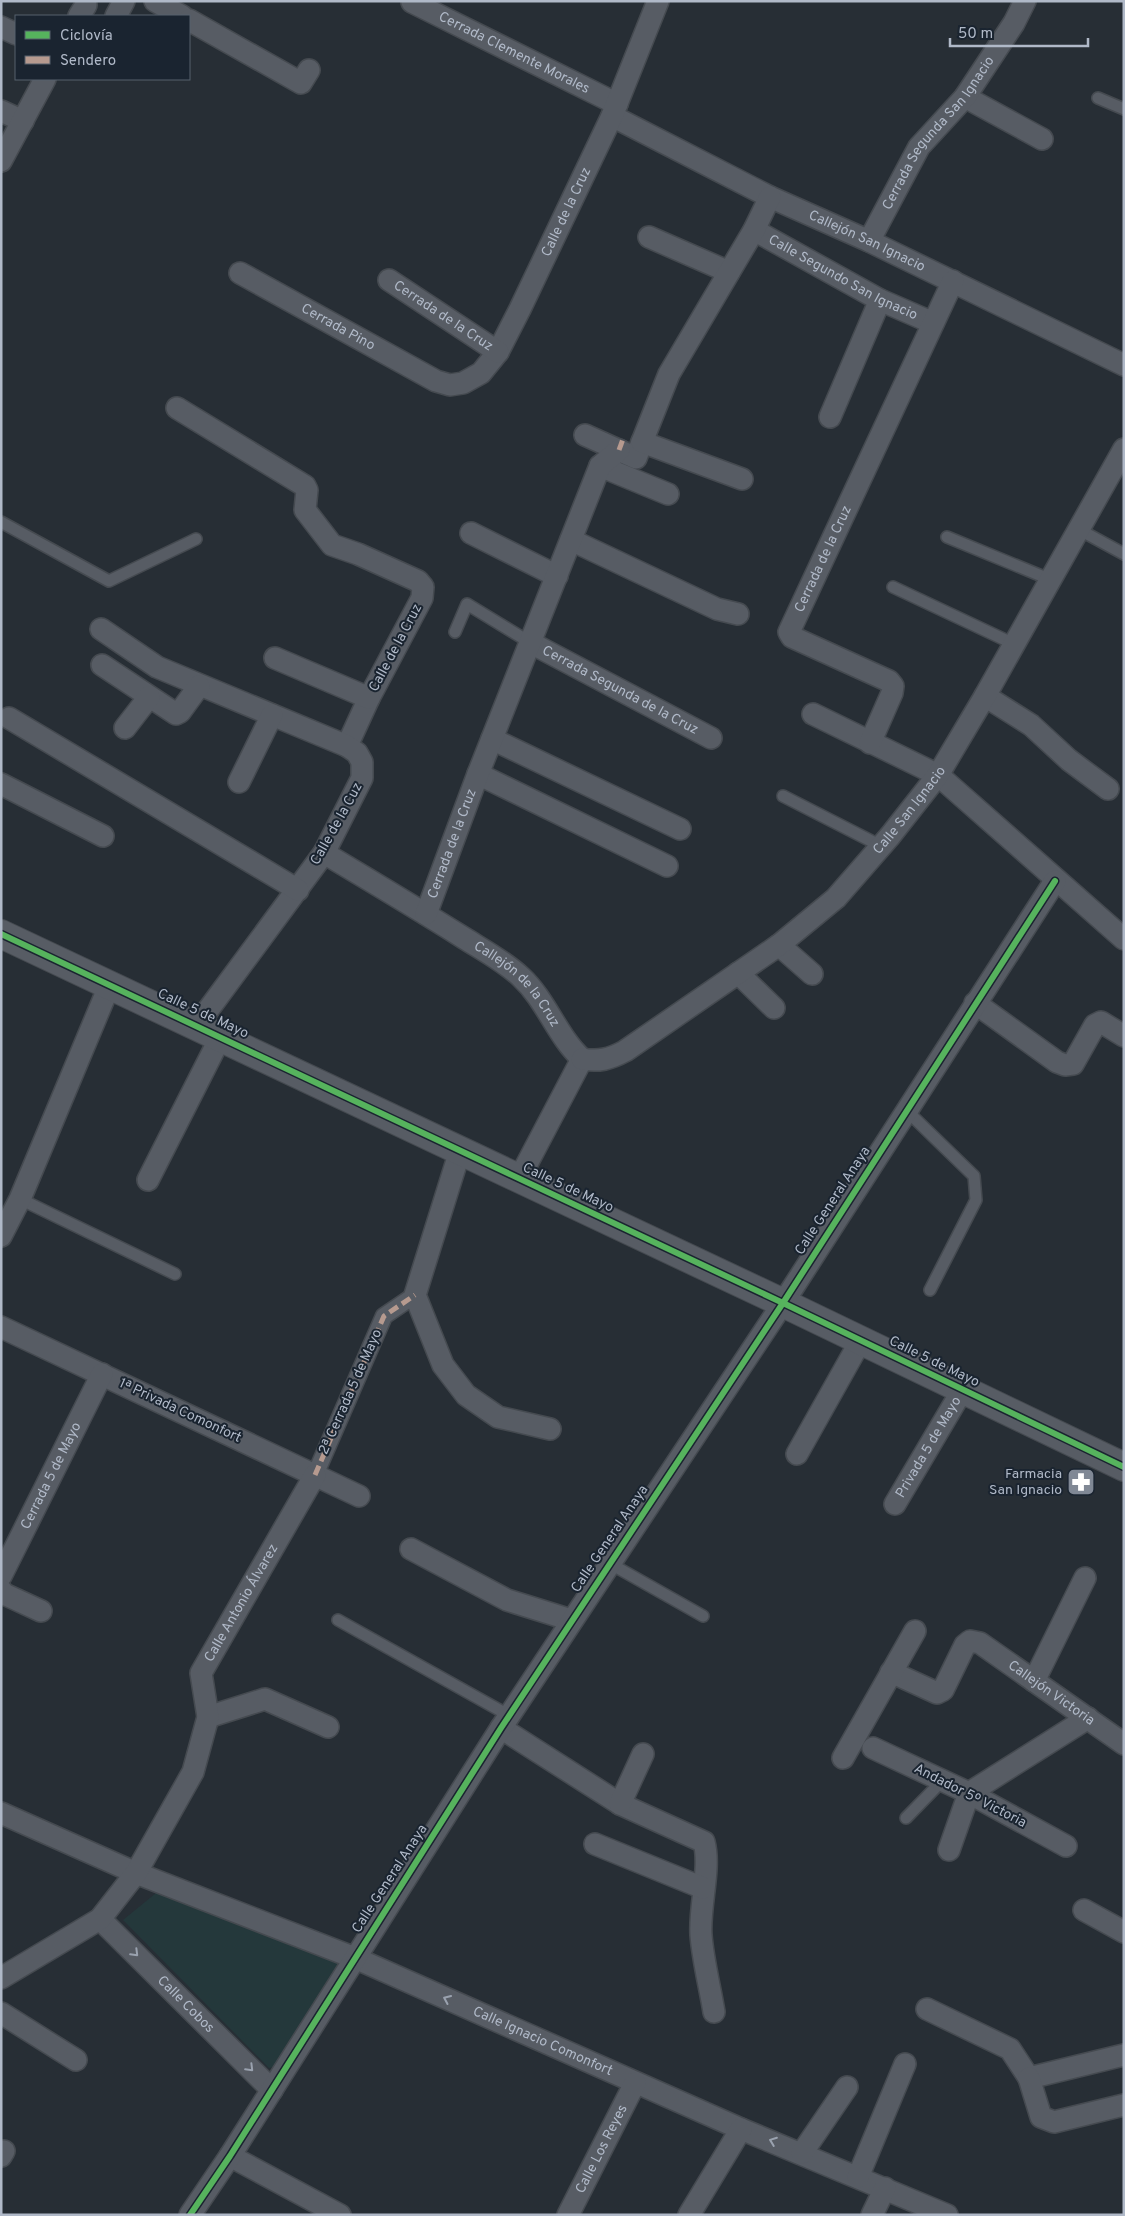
<svg xmlns="http://www.w3.org/2000/svg" width="1125" height="2216" viewBox="0 0 1125 2216" font-family="Overpass,sans-serif">
<rect width="100%" height="100%" fill="#272e35"/>
<!-- green -->
<path fill="#24383b" d="M161 1889 346 1966 283 2065 269 2068 123 1920Z"/>
<g fill="none" stroke-linecap="round" stroke-linejoin="round">
<defs>
<g id="service">
<path d="M1098 98 1124 109"/>
<path d="M1 522 109 581 196 539"/>
<path d="M1078 529 1124 554"/>
<path d="M947 537 1049 579"/>
<path d="M893 587 1014 644"/>
<path d="M455 632 467 604 531 643"/>
<path d="M783 796 881 846"/>
<path d="M906 1110 974 1176 976 1200 930 1290"/>
<path d="M20 1199 175 1274"/>
<path d="M609 1563 703 1616"/>
<path d="M338 1620 510 1716"/>
<path d="M906 1818 943 1780"/>
</g>
<path id="pedestrian" d="M315 1475 384 1316 415 1295"/>
<g id="minor">
<path d="M155 1 182 16"/>
<path id="s1" d="M412 2 617 104"/>
<path d="M79 16 86 5"/>
<path d="M116 16 124 1"/>
<path d="M189 20 301 83 309 70"/>
<path d="M1 27 16 34"/>
<path d="M965 97 1042 139"/>
<path d="M1 111 23 121"/>
<path id="s2" d="M612 116 770 197 869 241 1124 365"/>
<path d="M1 161 45 79"/>
<path id="s3" d="M754 230 880 300 933 323"/>
<path d="M649 237 729 272"/>
<path id="s4" d="M869 241 919 147 965 97 1014 23 1025 1"/>
<path id="s5" d="M240 273 436 381 450 385 463 383 481 373 498 352 520 309 612 116 658 1"/>
<path id="s6" d="M389 280 498 352"/>
<path d="M177 408 305 486 307 490 305 510 332 545 358 554 418 581 423 587 422 598 369 698 347 746"/>
<path d="M830 417 880 300"/>
<path d="M585 435 636 458 642 442"/>
<path d="M600 466 668 494"/>
<path d="M742 479 642 442 669 374 754 230 770 197"/>
<path d="M471 533 557 576"/>
<path d="M571 540 717 609 738 614"/>
<path d="M101 629 157 667 347 746 357 753 362 762V778L324 853 197 1025"/>
<path id="s7" d="M531 643 711 738"/>
<path d="M275 658 369 698"/>
<path d="M102 665 176 714 180 712 199 686"/>
<path d="M985 696 1031 725 1069 760 1108 789"/>
<path d="M813 714 938 775 1124 939"/>
<path d="M9 718 298 890"/>
<path d="M125 728 149 697"/>
<path d="M492 739 680 829"/>
<path id="s8" d="M870 743 892 693 893 686 889 681 792 637 789 632 953 281"/>
<path d="M478 774 667 866"/>
<path d="M239 782 272 715"/>
<path d="M1 784 103 836"/>
<path id="s9" d="M324 853C371 881 418 909 464 938 483 950 504 961 521 977 546 1000 557 1036 582 1059L519 1179"/>
<path id="s10" d="M426 914 478 774 600 466 619 450"/>
<path d="M779 945 812 974"/>
<path d="M738 973 774 1008"/>
<path d="M975 1003 1057 1062 1065 1065 1073 1064 1095 1025 1101 1022 1124 1036"/>
<path id="s11" d="M582 1059C599 1062 610 1059 625 1051L779 945 836 898 890 836 938 775 985 696 1124 449"/>
<path d="M460 1151 415 1295 443 1365 466 1395 498 1417 550 1429"/>
<path d="M148 1180 221 1036"/>
<path d="M1 1236 20 1199 110 984"/>
<path d="M1 1327 359 1496"/>
<path d="M797 1454 861 1340"/>
<path id="s12" d="M895 1504 963 1389"/>
<path d="M411 1549 507 1600 571 1620"/>
<path id="s13" d="M1 1576 102 1374"/>
<path d="M1 1590 4 1594 41 1611"/>
<path id="s14" d="M891 1672 937 1693 943 1690 965 1645 970 1641 980 1643 1124 1744"/>
<path d="M1034 1681 1085 1578"/>
<path d="M208 1717 265 1699 328 1727"/>
<path d="M501 1728 620 1804 704 1842C711 1868 699 1906 701 1935 703 1961 710 1987 714 2012"/>
<path d="M873 1748 969 1793 1066 1846"/>
<path d="M843 1758 915 1631"/>
<path d="M620 1804 643 1754"/>
<path id="s15" d="M1 1813 136 1873 355 1958 741 2129 947 2215"/>
<path d="M595 1844 703 1888"/>
<path d="M949 1850 969 1793 1088 1718"/>
<path d="M1084 1910 1124 1932"/>
<path id="s16" d="M100 1919 272 2090"/>
<path id="s17" d="M1 1978 100 1919 136 1873 193 1772 208 1717 201 1673 315 1475"/>
<path d="M927 2009 1010 2049 1029 2078 1124 2055"/>
<path d="M1 2013 76 2060"/>
<path d="M1029 2078 1041 2117 1054 2122 1124 2105"/>
<path d="M802 2153 847 2087"/>
<path d="M1 2156 4 2151"/>
<path d="M230 2156 340 2215"/>
<path d="M858 2177 905 2064"/>
<path d="M190 2215 230 2156 501 1728 783 1303 1055 881"/>
<path id="s18" d="M568 2215 635 2083"/>
<path d="M689 2215 741 2129"/>
<path d="M872 2215 885 2188"/>
</g>
<path id="tertiary" d="M1 934 783 1303 1124 1467"/>
</defs>
<!-- service casing -->
<use href="#service" stroke="#454a50" stroke-width="14"/>
<!-- pedestrian casing -->
<use href="#pedestrian" stroke="#454a50" stroke-width="19"/>
<!-- minor casing -->
<use href="#minor" stroke="#454a50" stroke-width="24"/>
<!-- tertiary casing -->
<use href="#tertiary" stroke="#454a50" stroke-width="30"/>
<!-- service -->
<use href="#service" stroke="#575c64" stroke-width="11"/>
<!-- pedestrian -->
<use href="#pedestrian" stroke="#575c64" stroke-width="16"/>
<!-- minor -->
<use href="#minor" stroke="#575c64" stroke-width="21"/>
<!-- tertiary -->
<use href="#tertiary" stroke="#575c64" stroke-width="28"/>
<!-- quiet -->
<g stroke="#b69a8f" stroke-width="5" stroke-dasharray="10 5" stroke-linecap="butt">
<path d="M619 450 623 439"/>
<path d="M315 1475 384 1316 415 1295"/>
</g>
<defs>
<g id="cycleway">
<path d="M1 934 783 1303 1124 1467"/>
<path d="M190 2215 230 2156 501 1728 783 1303 1055 881"/>
</g>
</defs>
<!-- cycleway casing -->
<use href="#cycleway" stroke="#1a2430" stroke-width="9"/>
<!-- cycleway -->
<use href="#cycleway" stroke="#56b35d" stroke-width="6"/>
</g>
<!-- one-way arrows -->
<defs><path id="oneway-chevron" d="M-2-3.5L2.5 0L-2 3.5" fill="none" stroke-width="1.6" stroke-linecap="round" stroke-linejoin="round" transform="scale(1.25)"/></defs>
<g stroke="#9aa2af">
<use href="#oneway-chevron" transform="translate(135 1953) rotate(45)"/>
<use href="#oneway-chevron" transform="translate(447 1999) rotate(-156)"/>
<use href="#oneway-chevron" transform="translate(250 2068) rotate(45)"/>
<use href="#oneway-chevron" transform="translate(773 2141) rotate(-159)"/>
</g>
<!-- icons -->
<defs>
<symbol id="pharmacy-square" viewBox="-11 -11 22 22"><rect x="-9" y="-9" width="18" height="18" rx="4" fill="#808895" stroke="#1a2430"/><path d="M-2-6h4v4h4v4h-4v4h-4v-4h-4v-4h4Z" fill="#fff"/></symbol>
</defs>
<g fill-rule="evenodd">
<use href="#pharmacy-square" x="1065" y="1466" width="32" height="32"/>
</g>
<g text-anchor="middle" dominant-baseline="central" stroke-width="4" stroke-linejoin="round" paint-order="stroke">
<!-- street labels -->
<g font-size="14" fill="#b0b9c8" stroke="#1a2430">
<text stroke="none"><textPath href="#s1" startOffset="114">Cerrada Clemente Morales</textPath></text>
<text stroke="none"><textPath href="#s4" startOffset="129">Cerrada Segunda San Ignacio</textPath></text>
<text stroke="none"><textPath href="#s5" startOffset="455">Calle de la Cruz</textPath></text>
<text stroke="none"><textPath href="#s2" startOffset="284">Callejón San Ignacio</textPath></text>
<text stroke="none"><textPath href="#s3" startOffset="101">Calle Segundo San Ignacio</textPath></text>
<text stroke="none"><textPath href="#s6" startOffset="65">Cerrada de la Cruz</textPath></text>
<text stroke="none"><textPath href="#s5" startOffset="112">Cerrada Pino</textPath></text>
<text stroke="none"><textPath href="#s8" startOffset="261">Cerrada de la Cruz</textPath></text>
<text transform="translate(396 648) rotate(-62)">Calle de la Cruz</text>
<text stroke="none"><textPath href="#s7" startOffset="101">Cerrada Segunda de la Cruz</textPath></text>
<text stroke="none"><textPath href="#s11" startOffset="420">Calle San Ignacio</textPath></text>
<text transform="translate(337 824) rotate(-61)">Calle de la Cuz</text>
<text stroke="none"><textPath href="#s10" startOffset="75">Cerrada de la Cruz</textPath></text>
<text stroke="none"><textPath href="#s9" startOffset="235">Callejón de la Cruz</textPath></text>
<text transform="translate(203 1014) rotate(25)">Calle 5 de Mayo</text>
<text transform="translate(568 1188) rotate(25)">Calle 5 de Mayo</text>
<text transform="translate(833 1201) rotate(-57)">Calle General Anaya</text>
<text transform="translate(934 1362) rotate(26)">Calle 5 de Mayo</text>
<text transform="translate(351 1392) rotate(-66)">2ª Cerrada 5 de Mayo</text>
<text transform="translate(180 1411) rotate(25)">1ª Privada Comonfort</text>
<text stroke="none"><textPath href="#s12" startOffset="66">Privada 5 de Mayo</textPath></text>
<text stroke="none"><textPath href="#s13" startOffset="112">Cerrada 5 de Mayo</textPath></text>
<text transform="translate(610 1539) rotate(-56)">Calle General Anaya</text>
<text stroke="none"><textPath href="#s17" startOffset="472">Calle Antonio Álvarez</textPath></text>
<text stroke="none"><textPath href="#s14" startOffset="211">Callejón Victoria</textPath></text>
<text transform="translate(970 1796) rotate(27)">Andador 5º Victoria</text>
<text transform="translate(390 1879) rotate(-57)">Calle General Anaya</text>
<text stroke="none"><textPath href="#s16" startOffset="121">Calle Cobos</textPath></text>
<text stroke="none"><textPath href="#s15" startOffset="588">Calle Ignacio Comonfort</textPath></text>
<text stroke="none"><textPath href="#s18" startOffset="74">Calle Los Reyes</textPath></text>
</g>
<!-- poi labels -->
<g font-size="14" fill="#b0b9c8" stroke="#1a2430" text-anchor="end">
<text x="1062" y="1474">Farmacia<tspan x="1062" dy="16">San Ignacio</tspan></text>
</g>
</g>
<!-- border -->
<rect width="1125" height="2216" fill="none" stroke="#b0b9c8" stroke-width="5"/>
<!-- legend -->
<rect x="15" y="15" width="175" height="65" fill="#1a2430" stroke="#56606d"/>
<rect x="25" y="31" width="25" height="8" fill="#56b35d" stroke="#56606d"/>
<text x="60" y="40" font-size="15" fill="#b0b9c8">Ciclovía</text>
<rect x="25" y="56" width="25" height="8" fill="#b69a8f" stroke="#56606d"/>
<text x="60" y="65" font-size="15" fill="#b0b9c8">Sendero</text>
<!-- scale -->
<path d="M950 38v8h138v-8" fill="none" stroke="#b0b9c8" stroke-width="2.5"/>
<text x="958" y="38" font-size="15" fill="#b0b9c8" stroke="#1a2430" stroke-width="4" paint-order="stroke">50 m</text>
</svg>
